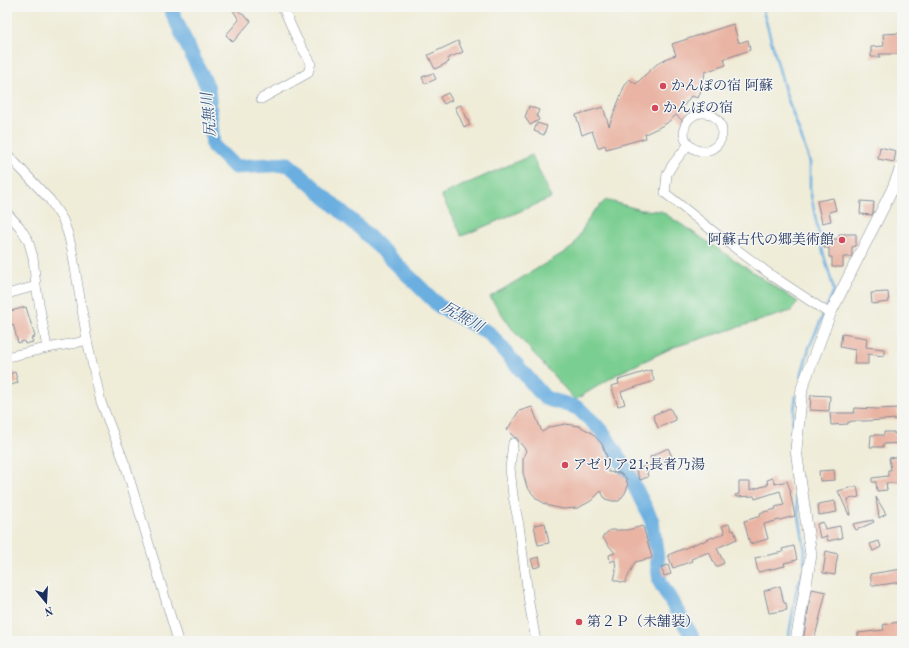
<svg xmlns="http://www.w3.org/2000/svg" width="909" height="648" viewBox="0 0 909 648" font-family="'Old Standard TT','Noto Serif JP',serif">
<rect width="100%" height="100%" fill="#f6f6f2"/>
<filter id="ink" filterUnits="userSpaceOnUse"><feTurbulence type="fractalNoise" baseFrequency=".025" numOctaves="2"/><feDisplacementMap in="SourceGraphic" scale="8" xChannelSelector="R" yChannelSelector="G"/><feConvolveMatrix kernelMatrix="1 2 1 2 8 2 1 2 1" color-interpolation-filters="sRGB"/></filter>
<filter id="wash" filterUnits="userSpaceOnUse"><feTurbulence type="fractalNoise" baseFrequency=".012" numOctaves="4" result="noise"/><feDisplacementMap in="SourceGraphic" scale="16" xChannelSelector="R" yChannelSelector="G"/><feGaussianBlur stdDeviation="0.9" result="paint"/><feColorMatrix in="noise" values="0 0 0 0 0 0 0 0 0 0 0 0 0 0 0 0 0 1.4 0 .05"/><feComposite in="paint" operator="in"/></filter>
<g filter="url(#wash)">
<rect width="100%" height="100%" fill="#efecd8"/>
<!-- green -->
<g fill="#7ace91" stroke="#4a7e78">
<path d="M532 155 551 198 462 236 441 195Z"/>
<path d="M606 200 641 210 661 211 798 302 791 311 674 347 619 373 575 400 513 330 490 297 573 247 591 214Z"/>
</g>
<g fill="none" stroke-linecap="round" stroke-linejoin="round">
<!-- stream -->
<g stroke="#6aafe0" stroke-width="2.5">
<path d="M762 7 786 94 810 162V190L821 245 834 290 826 309"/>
<path d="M801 376 809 348 824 313"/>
<path d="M796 396 792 425 791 457 796 498 805 551 804 564"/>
<path d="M788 641 796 592 803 571"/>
</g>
<!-- river -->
<path stroke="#6aafe0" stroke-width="15" d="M170 7 188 47 208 88 213 146 235 167 288 164 360 228 439 306 489 333 545 398 578 408 602 431 626 469 652 521 660 582 691 635 693 641"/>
</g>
<g id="blocks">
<!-- building -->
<g fill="#e9b4a3">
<path d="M231 7H234L251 21 233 42 226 35 239 20Z"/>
<path d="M733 24 739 43 748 40 750 50 724 59 726 65 705 72 703 85 698 98 691 96 682 108 691 115 684 122 676 115 667 123 658 128 645 134 646 138 606 149 605 145 598 148 592 131 582 135 576 115 603 107 609 126 624 87 629 79 636 84 645 75 657 64 667 58 676 55 672 44Z"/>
<path d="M902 33V54H879L880 57H871V47L884 46 883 34Z"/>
<path d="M458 41 463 52 448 58 449 62 435 69 428 55Z"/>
<path d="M433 73 436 79 425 84 422 77Z"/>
<path d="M448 93 452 100 444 104 440 97Z"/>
<path d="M461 105 470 125 464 127 455 107Z"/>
<path d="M529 106 539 110 537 115 539 120 530 125 525 117Z"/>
<path d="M537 123 547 126 544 135 534 131Z"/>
<path d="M880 147 896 151 894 162 878 159Z"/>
<path d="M833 198 836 210 829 212 831 221 822 223 817 201Z"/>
<path d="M861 201 874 202 873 212 872 215 860 214Z"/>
<path d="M839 234H856V246L852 247V254L851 257H843V267H832V257H829V248H824L825 240H834L833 239H839Z"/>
<path d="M888 292 889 302 872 304 871 293Z"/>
<path d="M26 307 35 337 31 338 33 342 25 344 24 341 18 343 13 324 7 326V312Z"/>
<path d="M842 334 867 338 866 347 884 349V356L868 354V364H854L855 350 840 347Z"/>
<path d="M651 370 654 381 621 392 625 404 618 406 611 386 619 384 618 380Z"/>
<path d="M15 372 18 383 7 386V375Z"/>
<path d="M811 395 830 396 829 411 810 410Z"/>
<path d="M532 407 542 432 550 427 565 424 579 426 592 433 602 444 607 457 608 472 620 473 626 478 628 486 625 493 619 501H613L605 499 601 491 591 501 578 508 563 509 549 506 537 499 527 487 523 473V459L526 450 519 442 517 438 514 437 507 430 519 411Z"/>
<path d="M670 408 676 420 658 428 653 415Z"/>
<path d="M855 408 877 409 898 408V419L865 421H851V422H848V424L831 425 830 413H854Z"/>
<path d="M884 432H894V434L902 433V443L883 444V447H870L871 435H884Z"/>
<path d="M668 448 673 459 647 472 648 477 640 480 636 470 653 463 650 457Z"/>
<path d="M897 457 898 471H902V483H886L887 490 877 491 876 482H872V478L888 476V470H891L889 458Z"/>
<path d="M834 470 835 480 820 481 819 471Z"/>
<path d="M773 478 775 484 787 481 791 492H790L795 516 764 524 768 539 750 544 744 521 761 516 760 513 776 509 775 507 784 505 780 491 755 499 754 496 736 497 735 495 739 494V482H750V490L768 485 767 480Z"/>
<path d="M857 486 859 497 848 499 850 515H849L838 491Z"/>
<path d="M876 497 886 514 879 518Z"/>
<path d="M835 501 837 512 819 515 818 504Z"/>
<path d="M873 520 874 522 856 530 853 524Z"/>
<path d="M823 522 825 529 840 526 842 538 828 541 827 536 820 538 817 524Z"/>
<path d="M545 523 549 543 538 545 534 525Z"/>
<path d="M729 524 732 531 734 530 737 539 717 548 724 563 716 567 709 552 691 559 692 561 673 568 668 555 702 541V542L713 537V538L725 533 722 526Z"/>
<path d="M643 526 652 558 635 562 625 583 614 580 616 572 615 560 610 562 609 555 615 553 602 537 610 530H627Z"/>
<path d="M879 541 881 547 873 551 870 544Z"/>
<path d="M794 546 797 560 784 563 785 566 758 572 755 558 783 552 782 549Z"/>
<path d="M826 551 838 554 836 565 835 575 823 573Z"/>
<path d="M539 557 541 566 534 568 531 559Z"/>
<path d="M668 565 671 574 664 576 661 567Z"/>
<path d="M902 569V582L872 586 870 574Z"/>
<path d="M780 586 784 603H786L787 610 769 613 764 591Z"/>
<path d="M812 589 826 592 814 641H803Z"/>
<path d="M898 622 901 641H858V633L884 630 883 625Z"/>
</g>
</g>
</g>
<g filter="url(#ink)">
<use href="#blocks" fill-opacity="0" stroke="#858e9b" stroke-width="1"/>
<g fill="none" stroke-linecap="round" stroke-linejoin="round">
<defs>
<g id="minor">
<path d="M261 99 308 73 311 63 297 39 284 10 281 7"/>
<circle cx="703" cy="132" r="19"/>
<path d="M688 145 673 164 667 174 665 193 719 236 771 275 830 314"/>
<path d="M7 154 50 200 63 220 68 234 72 250 87 340 101 402 126 467 178 641"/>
<path d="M7 213 19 226 28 240 33 257 36 286 47 348"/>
<path d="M7 294 36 286"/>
<path d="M7 357 47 348 76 343 87 340"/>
<path d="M513 443 510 468 513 496 519 525 529 603 536 641"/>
</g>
<path id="tertiary" d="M796 641 811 555 796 450 802 388 830 314 892 190 902 165"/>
</defs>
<!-- minor casing -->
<use href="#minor" stroke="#858e9b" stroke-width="10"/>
<!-- tertiary casing -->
<use href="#tertiary" stroke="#858e9b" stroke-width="12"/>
<!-- minor -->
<use href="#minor" stroke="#fff" stroke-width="9"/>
<!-- tertiary -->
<use href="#tertiary" stroke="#fff" stroke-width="11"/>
</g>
</g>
<!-- markers -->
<g fill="#d1495b" stroke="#f6f6f2" stroke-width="1.5">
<circle cx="663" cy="86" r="4"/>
<circle cx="655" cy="108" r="4"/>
<circle cx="842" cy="240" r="4"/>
<circle cx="565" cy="465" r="4"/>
<circle cx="579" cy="622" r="4"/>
</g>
<g text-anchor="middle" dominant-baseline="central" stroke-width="3" stroke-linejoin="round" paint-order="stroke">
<!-- poi labels -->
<g font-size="14" fill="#1b2f5e" stroke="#f6f6f2" text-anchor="start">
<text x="671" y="86">かんぽの宿 阿蘇</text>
<text x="663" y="108">かんぽの宿</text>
<text x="834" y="240" text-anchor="end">阿蘇古代の郷美術館</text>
<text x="573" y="465">アゼリア21;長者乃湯</text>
<text x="587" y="622">第２Ｐ（未舗装）</text>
</g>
<!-- water labels -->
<g font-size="15" font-style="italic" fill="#335585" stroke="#f6f6f2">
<text transform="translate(210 115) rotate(-95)">尻無川</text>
<text transform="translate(462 318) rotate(30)">尻無川</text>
</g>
</g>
<!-- margin -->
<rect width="909" height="648" fill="none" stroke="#f6f6f2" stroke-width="24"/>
<!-- north arrow -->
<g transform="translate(46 602) rotate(162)" stroke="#f6f6f2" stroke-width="3" paint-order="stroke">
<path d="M0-3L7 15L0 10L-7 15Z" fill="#1b2f5e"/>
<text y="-6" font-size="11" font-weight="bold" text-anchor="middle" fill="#1b2f5e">N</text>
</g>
</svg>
